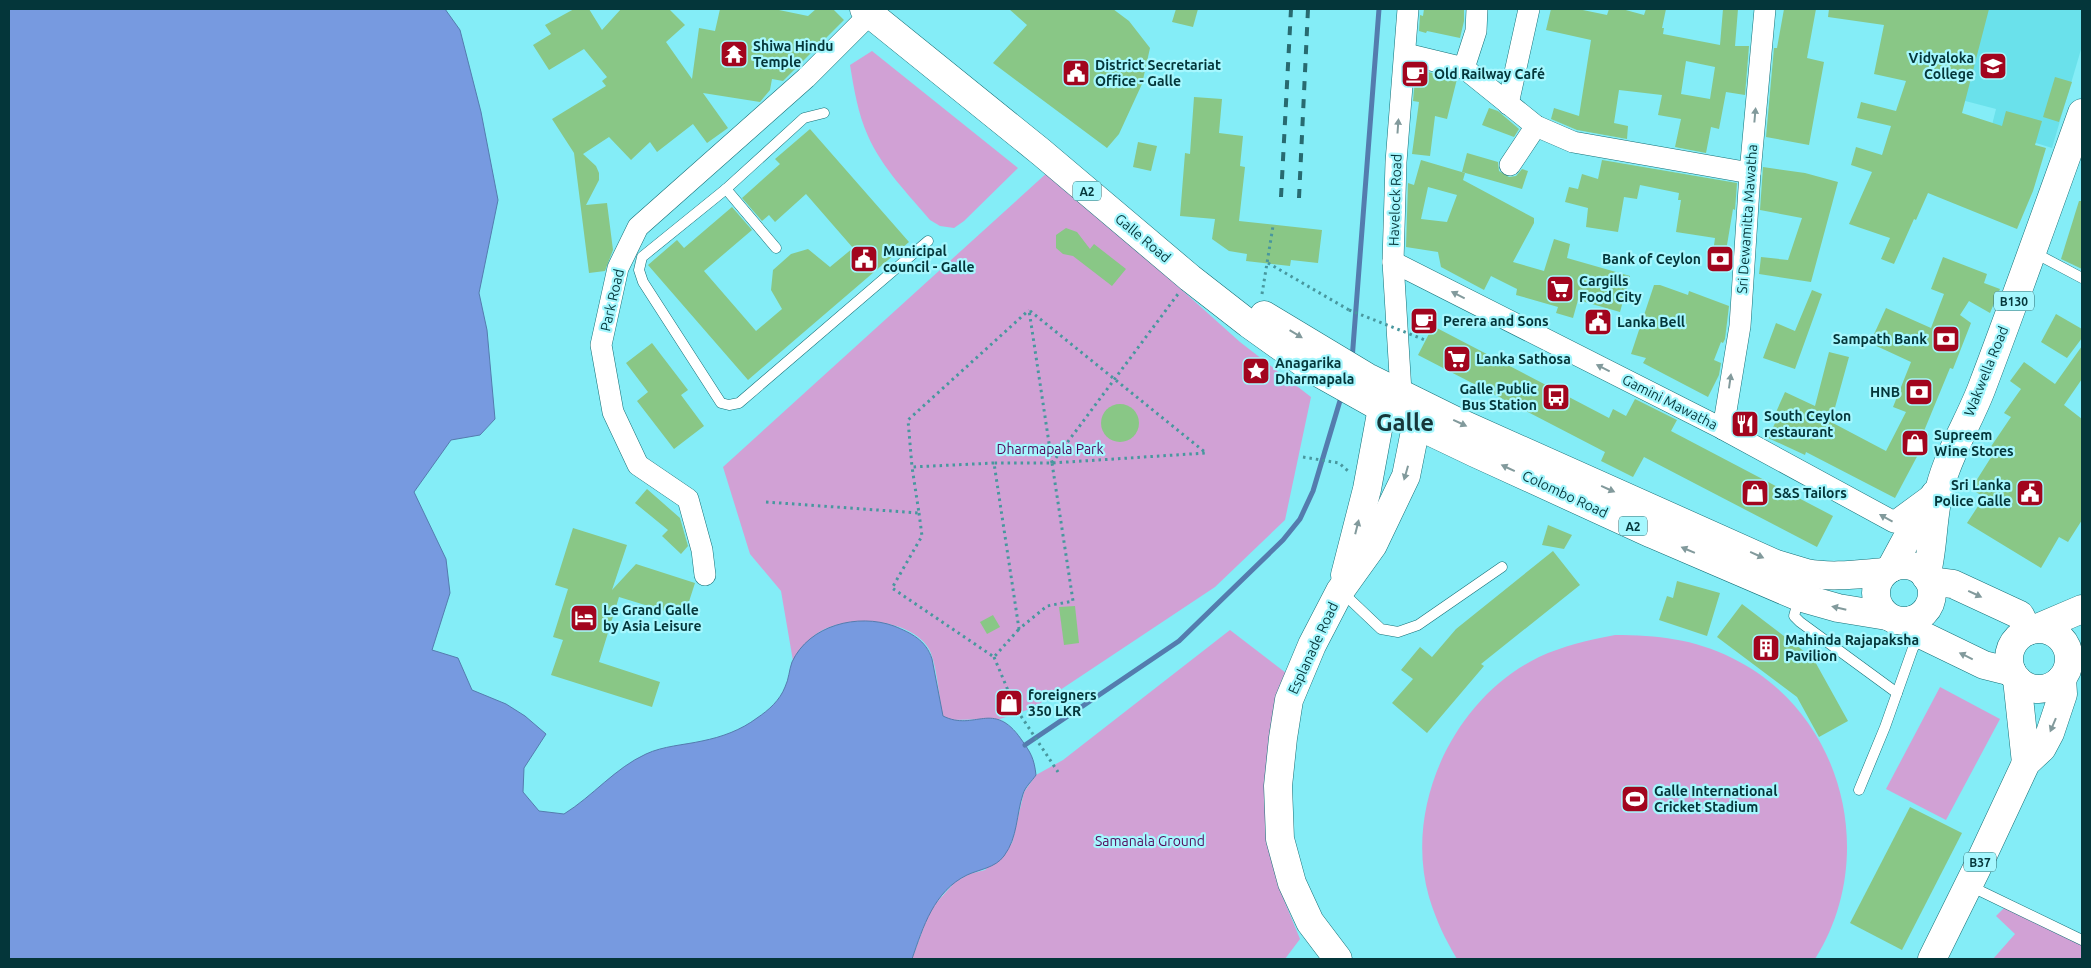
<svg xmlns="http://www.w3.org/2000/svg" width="2091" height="968" viewBox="0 0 2091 968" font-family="Ubuntu,sans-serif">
<rect width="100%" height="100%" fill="#84edf7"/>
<!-- built -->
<path fill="#6ae1eb" d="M1920 9H2082V46L2052 148 1991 129 1996 109 1908 86Z"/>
<!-- green -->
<g fill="#d1a1d5">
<path d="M872 51 1018 168 964 221 954 228 940 226 930 220C909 195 882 168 868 136 858 114 854 89 850 65Z"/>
<path d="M1049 171 1240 342 1311 397 1285 520 1215 587 1033 708 1000 719 950 720 943 716C939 699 937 664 929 649 911 618 849 615 821 631 809 638 801 650 793 661L781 591 750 554 723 467Z"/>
<path d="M1230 630 1290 676 1266 818 1278 885 1300 939 1285 959H912L928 915 936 903 955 882 969 874 985 870 1012 843 1024 792 1036 775 1063 760Z"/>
<path d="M1615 635C1657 635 1694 639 1732 658 1843 712 1880 856 1815 959H1457C1445 939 1436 920 1429 897 1403 806 1454 698 1539 657 1563 646 1588 640 1615 635Z"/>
<path d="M1940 687 2000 719 1946 820 1886 789Z"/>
<path d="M2004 908 2082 944V959H1993L2015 934 1996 916Z"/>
</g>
<!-- water -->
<path fill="#779ae0" stroke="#547cae" d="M9 9H445L460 30 481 112 498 200 479 293 487 330 495 419 480 435 451 440 414 492 446 559 450 593 432 650 458 658 472 690 506 704 525 716 546 734 524 768 523 792 539 811 564 814C593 796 615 768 646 754 663 746 684 745 702 741 722 737 741 730 757 718 769 710 780 700 785 687 789 679 789 670 792 662 809 625 858 613 894 626 911 633 926 640 932 659L943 716C975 732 993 699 1021 739 1031 753 1034 758 1036 775 1032 781 1025 787 1023 794 1016 815 1018 837 1004 856 995 868 980 869 967 875 934 891 923 927 912 959H9Z"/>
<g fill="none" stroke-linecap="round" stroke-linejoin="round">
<!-- stream -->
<g stroke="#547cae" stroke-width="5">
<path d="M1352 360 1379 9"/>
<path d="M1025 745 1179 641 1283 540 1300 519 1313 491 1342 394"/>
</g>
</g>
<!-- building -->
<g fill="#89c786" fill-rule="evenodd">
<path d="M574 9H589L602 30 621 9H669L685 25 666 42 692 79 699 28 715 31 720 9H774L808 16 816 9H833L844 20 783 81 772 79 770 90 760 102 703 93 728 128 707 143 693 124 657 152 650 142 631 160 609 137 583 154 596 166 599 173V180L586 205 607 203 613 250 605 271 589 273 574 153 552 119 606 86 602 81 607 77 584 49 549 70 533 45 551 34 545 25Z"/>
<path d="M1009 9H1113L1129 21 1150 48 1142 84 1119 134 1107 148 993 63 1027 25Z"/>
<path d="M1176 9H1198L1193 27 1172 22Z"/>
<path d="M1424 9H1464V21L1460 38 1427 31 1426 33 1419 31 1420 15 1423 16Z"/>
<path d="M1551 9H1578L1607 15 1609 9H1622L1644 15 1646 9H1666L1662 28H1664L1663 34 1720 45 1723 9H1738L1735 46H1749L1745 95 1726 92 1719 129 1711 127 1706 153 1675 147 1681 119 1658 115 1662 95 1619 90 1614 123 1628 126 1627 139 1577 130 1551 119 1554 108 1579 116 1591 40 1546 30ZM1686 61 1715 67 1710 99 1681 94Z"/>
<path d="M1784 9H1816L1807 58 1824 62 1809 145 1766 137 1774 48H1777Z"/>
<path d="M1829 9H1989L1962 113 2002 126 2006 111 2042 121 2035 145 2046 148 2033 191 2017 229 1928 193 1916 220 1914 219 1894 264 1881 259 1890 238 1849 224 1872 172 1851 165 1856 147 1882 155 1891 126 1857 118 1861 102 1896 111 1906 81 1874 74 1884 25 1828 17Z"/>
<path d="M1416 69 1457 79 1447 119 1435 116 1430 156 1412 154 1419 102 1413 101Z"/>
<path d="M2055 77 2072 82 2059 122 2043 117Z"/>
<path d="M1194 97 1222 99 1219 133 1243 136 1240 166 1245 167 1239 221 1322 230 1318 263 1291 260 1290 266 1246 261 1247 254 1229 251 1212 239 1215 219 1180 216 1185 153 1190 154Z"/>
<path d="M1489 108 1498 111 1519 129 1514 137 1482 125Z"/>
<path d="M810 129 909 242 748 380 648 265 677 240 684 248 732 207 752 230 704 271 756 331 782 309 771 290 773 270 791 254 808 249 830 267 853 248 806 194 775 222 769 215 762 221 742 198 780 164 775 159Z"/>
<path d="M1138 142 1157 146 1151 171 1133 167Z"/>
<path d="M1467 153 1498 162 1499 171 1509 177 1516 176 1522 169 1528 171 1522 189 1462 172Z"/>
<path d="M1421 160 1465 173 1463 180 1534 218V223L1513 262 1544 271 1554 239 1570 244 1567 258 1630 276 1620 312 1578 300 1573 318 1556 313 1558 307 1516 295 1517 289 1491 276 1484 290 1441 267 1438 252 1406 247 1408 183 1414 185ZM1428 187 1457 195 1447 222 1421 219Z"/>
<path d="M1602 160 1737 183 1735 210 1733 209 1726 251 1729 252 1726 269 1711 267 1715 238 1676 232 1681 200H1678L1679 193 1640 185 1637 199 1624 197 1618 232 1586 227 1588 208 1565 202 1569 187 1578 189 1582 174 1598 179Z"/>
<path d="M1763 167 1805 173 1838 182 1811 282 1759 274 1761 257 1788 260 1802 218 1760 210Z"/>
<path d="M2079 201H2082V269L2061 259Z"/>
<path d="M1066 228 1077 232 1090 249 1094 244 1126 269 1112 286 1073 256 1063 254 1056 248V235Z"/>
<path d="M1943 257 1987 274 1984 283 2000 289 1990 313 1969 301 1960 315 1971 323 1953 369 1950 368 1924 431 1929 434 1895 498 1806 452 1805 455 1768 438 1775 423 1772 421 1785 392 1815 406 1829 352 1849 357 1831 422 1886 451 1906 412 1893 407 1911 362 1870 343 1886 308 1931 328 1944 294 1931 289Z"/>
<path d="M1654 285H1660L1688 295 1689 291 1729 306 1725 339 1723 343 1721 342 1714 360 1721 363 1719 375 1708 397 1643 363 1646 358 1631 354Z"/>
<path d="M1812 290 1822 294 1795 369 1763 358 1776 323 1795 331Z"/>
<path d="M2056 314 2082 329V338L2067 358 2041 342Z"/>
<path d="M1433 326 1609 418 1613 409 1626 416 1635 399 1677 420 1671 431 1833 516 1817 547 1644 457 1633 477 1601 461 1605 452 1418 355Z"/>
<path d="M652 343 688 390 681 395 704 426 674 449 637 401 648 392 626 363Z"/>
<path d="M2082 346V379L2064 405 2082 419V520L2068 542 2059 537 2041 568 1967 523 1984 497 1971 489 1995 451 1990 448 2011 417 2004 413 2021 389 2010 381 2024 362 2055 384Z"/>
<circle cx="1120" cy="423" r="19"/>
<path d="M647 489 680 518 688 546 681 554 662 536 668 530 635 503Z"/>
<path d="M1548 525 1572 535 1564 549 1542 545Z"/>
<path d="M573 528 627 545 612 590 636 564 695 583 684 617 619 597 599 662 660 682 652 707 551 675 563 640 553 637 568 589 555 585Z"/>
<path d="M1553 551 1580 585 1481 664 1484 666 1427 733 1392 703 1413 679 1401 670 1420 647 1432 657 1456 629Z"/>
<path d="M1677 581 1720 593 1707 636 1659 620 1667 596 1673 598Z"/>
<path d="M1742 604 1813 658 1848 721 1819 737 1797 697 1717 637Z"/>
<path d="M1075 606 1079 643 1064 645 1059 607Z"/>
<path d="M993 615 1000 627 987 634 980 622Z"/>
<path d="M1910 807 1962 833 1902 950 1850 923Z"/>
</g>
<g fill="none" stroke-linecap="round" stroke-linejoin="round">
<defs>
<g id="lane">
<path d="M726 189 642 257 639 270 643 282 721 403 729 405 739 403 928 241"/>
<path d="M776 248 726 189 804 118 824 113"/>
<path d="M2033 252 2082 278"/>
<path d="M1342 592 1381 629 1398 632 1418 625 1502 567"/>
<path d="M1799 598 1794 616 1800 622 1897 693"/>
<path d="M1859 790 1885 727 1913 648 1922 636"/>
<path d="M1970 886 2082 940"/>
</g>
<g id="street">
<path d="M1477 9 1476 31 1464 68 1536 126 1573 142 1750 173"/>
<path d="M1406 54 1464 68"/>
<path d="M1508 104 1529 9"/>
<path d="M1510 165 1536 126"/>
<path d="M1393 262 1723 429 1894 522 1928 497"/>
<path d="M1401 392 1393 262 1396 162 1408 9"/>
<path d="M1723 429 1740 326 1750 173 1765 9"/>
<path d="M705 575 702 550 688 499 638 465 613 412 601 345 618 268 638 227 806 78 875 9"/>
</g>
<g id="secondary">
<path d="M1345 575 1367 489 1382 408"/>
<path d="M1338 959 1310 922 1292 883 1280 839 1278 786 1283 738 1289 700 1312 645 1340 591 1373 545 1406 476 1416 426"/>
</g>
<g id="primary">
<path d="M1891 568 1918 518 1935 494"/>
<path d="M1926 577C1934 547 1932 516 1940 487 1949 453 1968 423 1981 390 2016 298 2049 205 2082 113"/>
<path d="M2017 679 2026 763"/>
<path d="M1932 959 1976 870 2026 763 2042 748 2050 733 2063 694 2062 678"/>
</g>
<g id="highway">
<path d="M864 9 1041 152 1190 278 1249 324 1312 369 1387 411 1475 453 1652 534 1799 597 1838 608 1887 616"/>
<path d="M1264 315 1367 377 1456 421 1776 564C1786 567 1796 570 1806 573 1832 578 1859 574 1885 572"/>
<circle cx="1904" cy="593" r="28"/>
<path d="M1929 581 1953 584 2020 615 2028 631"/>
<path d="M1912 620 1922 635 1984 665 2012 672"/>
<path d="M2035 629 2082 609"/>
<circle cx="2039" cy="659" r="30"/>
</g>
</defs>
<!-- lane casing -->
<use href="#lane" stroke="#156f76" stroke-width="11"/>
<!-- street casing -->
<use href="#street" stroke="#156f76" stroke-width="22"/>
<!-- secondary casing -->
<use href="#secondary" stroke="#156f76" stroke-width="29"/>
<!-- primary casing -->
<use href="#primary" stroke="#156f76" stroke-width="29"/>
<!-- highway casing -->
<use href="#highway" stroke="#156f76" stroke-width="29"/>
<!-- path -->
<g stroke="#48979e" stroke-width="3" stroke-dasharray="2.5 4" stroke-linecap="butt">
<path d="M1268 263 1349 310"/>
<path d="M1262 294 1273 226"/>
<path d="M1303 457 1339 463 1348 471"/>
<path d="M994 463 912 467 908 420 1029 310"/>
<path d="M1052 463 1029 310 1206 453 1052 463H994L1019 629 1047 606 1073 601 1052 463"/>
<path d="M1052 463 1178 294"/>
<path d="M766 502 919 513 912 467"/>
<path d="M919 513 922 536 892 588 994 657 1019 629"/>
<path d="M994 657 1015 707 1058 772"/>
</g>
<!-- lane -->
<use href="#lane" stroke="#fff" stroke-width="10"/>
<!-- street -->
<use href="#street" stroke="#fff" stroke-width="21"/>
<!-- secondary -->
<use href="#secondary" stroke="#fff" stroke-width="28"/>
<!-- primary -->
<use href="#primary" stroke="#fff" stroke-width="28"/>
<!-- highway -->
<use href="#highway" stroke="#fff" stroke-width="28"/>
<!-- rail -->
<g stroke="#286a70" stroke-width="4" stroke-dasharray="9 9" stroke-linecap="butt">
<path d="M1281 197 1291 9"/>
<path d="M1299 198 1308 9"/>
</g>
<!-- path-bridge -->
<path stroke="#48979e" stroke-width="3" stroke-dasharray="2.5 4" stroke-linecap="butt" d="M1349 310 1425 340"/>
</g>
<!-- one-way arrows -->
<defs><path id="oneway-solid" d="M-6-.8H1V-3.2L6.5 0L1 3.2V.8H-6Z" transform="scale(1.25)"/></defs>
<g fill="#829a9c">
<use href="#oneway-solid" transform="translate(1755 115) rotate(-85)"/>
<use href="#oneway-solid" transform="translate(1398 126) rotate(-86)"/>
<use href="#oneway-solid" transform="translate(1458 295) rotate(-153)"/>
<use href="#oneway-solid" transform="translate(1296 334) rotate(31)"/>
<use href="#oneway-solid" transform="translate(1603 368) rotate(-153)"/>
<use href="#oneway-solid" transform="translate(1730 381) rotate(-82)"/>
<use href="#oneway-solid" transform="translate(1460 423) rotate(25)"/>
<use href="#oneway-solid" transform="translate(1508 468) rotate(-155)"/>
<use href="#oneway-solid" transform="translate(1406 473) rotate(106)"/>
<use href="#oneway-solid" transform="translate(1608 489) rotate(24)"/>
<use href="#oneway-solid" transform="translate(1886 518) rotate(-151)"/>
<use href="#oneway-solid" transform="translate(1357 527) rotate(-76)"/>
<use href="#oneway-solid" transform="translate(1688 550) rotate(-157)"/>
<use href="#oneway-solid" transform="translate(1757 555) rotate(24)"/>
<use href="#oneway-solid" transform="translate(1975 594) rotate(25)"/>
<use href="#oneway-solid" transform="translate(1839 608) rotate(-167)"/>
<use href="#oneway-solid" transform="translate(1966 656) rotate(-154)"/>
<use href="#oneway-solid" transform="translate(2053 725) rotate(113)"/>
</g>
<!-- icons -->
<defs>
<symbol id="temple-square" viewBox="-11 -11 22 22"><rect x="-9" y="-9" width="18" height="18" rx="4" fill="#a2051e" stroke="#a6f7fe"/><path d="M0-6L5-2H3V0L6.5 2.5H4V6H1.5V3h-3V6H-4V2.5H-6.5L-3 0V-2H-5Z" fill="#fff"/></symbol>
<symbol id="school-square" viewBox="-11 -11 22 22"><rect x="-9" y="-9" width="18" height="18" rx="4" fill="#a2051e" stroke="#a6f7fe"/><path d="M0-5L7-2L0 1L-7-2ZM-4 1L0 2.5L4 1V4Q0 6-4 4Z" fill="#fff"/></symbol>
<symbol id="civic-square" viewBox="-11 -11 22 22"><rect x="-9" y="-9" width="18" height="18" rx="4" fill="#a2051e" stroke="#a6f7fe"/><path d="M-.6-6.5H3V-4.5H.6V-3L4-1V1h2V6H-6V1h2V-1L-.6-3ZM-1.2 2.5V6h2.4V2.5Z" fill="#fff"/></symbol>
<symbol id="cafe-square" viewBox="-11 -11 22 22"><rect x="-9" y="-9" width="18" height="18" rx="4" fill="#a2051e" stroke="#a6f7fe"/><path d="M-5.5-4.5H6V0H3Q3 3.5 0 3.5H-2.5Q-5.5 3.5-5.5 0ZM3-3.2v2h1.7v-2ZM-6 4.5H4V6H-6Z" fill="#fff"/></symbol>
<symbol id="bank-square" viewBox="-11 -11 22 22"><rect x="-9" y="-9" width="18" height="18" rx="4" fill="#a2051e" stroke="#a6f7fe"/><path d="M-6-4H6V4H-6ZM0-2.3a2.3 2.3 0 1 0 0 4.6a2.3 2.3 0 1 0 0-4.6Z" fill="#fff"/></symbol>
<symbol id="supermarket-square" viewBox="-11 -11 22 22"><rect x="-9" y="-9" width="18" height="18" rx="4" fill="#a2051e" stroke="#a6f7fe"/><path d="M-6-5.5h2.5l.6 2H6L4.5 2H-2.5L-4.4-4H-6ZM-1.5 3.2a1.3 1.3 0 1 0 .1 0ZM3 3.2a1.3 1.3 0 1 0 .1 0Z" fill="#fff"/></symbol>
<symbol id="sight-square" viewBox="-11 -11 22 22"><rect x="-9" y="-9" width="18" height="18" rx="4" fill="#a2051e" stroke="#a6f7fe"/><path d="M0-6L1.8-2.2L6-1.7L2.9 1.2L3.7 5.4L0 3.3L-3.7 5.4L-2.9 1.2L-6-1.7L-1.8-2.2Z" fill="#fff"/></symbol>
<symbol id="bus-square" viewBox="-11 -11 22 22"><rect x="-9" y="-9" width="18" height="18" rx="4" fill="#a2051e" stroke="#a6f7fe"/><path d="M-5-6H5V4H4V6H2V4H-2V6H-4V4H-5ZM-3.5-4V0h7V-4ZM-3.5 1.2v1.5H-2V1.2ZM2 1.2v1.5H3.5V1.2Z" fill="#fff"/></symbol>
<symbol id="restaurant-square" viewBox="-11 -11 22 22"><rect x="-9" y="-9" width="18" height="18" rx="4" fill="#a2051e" stroke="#a6f7fe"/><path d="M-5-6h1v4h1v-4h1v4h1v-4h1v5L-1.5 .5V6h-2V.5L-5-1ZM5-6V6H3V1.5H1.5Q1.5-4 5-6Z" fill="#fff"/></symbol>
<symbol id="shop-square" viewBox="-11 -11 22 22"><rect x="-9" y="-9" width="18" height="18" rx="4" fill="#a2051e" stroke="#a6f7fe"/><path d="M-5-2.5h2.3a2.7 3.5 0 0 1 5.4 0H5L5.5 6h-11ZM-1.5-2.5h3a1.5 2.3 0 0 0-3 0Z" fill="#fff"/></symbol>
<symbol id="hotel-square" viewBox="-11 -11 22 22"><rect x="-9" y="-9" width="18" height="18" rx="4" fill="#a2051e" stroke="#a6f7fe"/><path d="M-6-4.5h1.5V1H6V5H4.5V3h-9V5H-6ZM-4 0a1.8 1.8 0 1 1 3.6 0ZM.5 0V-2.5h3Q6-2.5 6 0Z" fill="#fff"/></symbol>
<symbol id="building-square" viewBox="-11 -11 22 22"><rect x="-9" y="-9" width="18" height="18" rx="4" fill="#a2051e" stroke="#a6f7fe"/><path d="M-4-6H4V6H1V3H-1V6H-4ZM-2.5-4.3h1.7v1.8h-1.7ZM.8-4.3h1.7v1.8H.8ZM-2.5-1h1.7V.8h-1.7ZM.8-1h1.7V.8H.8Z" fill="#fff"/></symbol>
<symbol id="stadium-square" viewBox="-11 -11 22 22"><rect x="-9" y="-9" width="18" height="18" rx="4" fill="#a2051e" stroke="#a6f7fe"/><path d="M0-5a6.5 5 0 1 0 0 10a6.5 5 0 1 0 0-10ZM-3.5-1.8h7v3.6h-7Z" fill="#fff"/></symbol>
</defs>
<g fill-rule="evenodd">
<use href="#temple-square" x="718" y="38" width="32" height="32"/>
<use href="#school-square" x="1977" y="50" width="32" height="32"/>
<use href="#civic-square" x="1060" y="57" width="32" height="32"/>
<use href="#cafe-square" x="1399" y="58" width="32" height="32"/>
<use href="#civic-square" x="848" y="243" width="32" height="32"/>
<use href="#bank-square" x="1704" y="243" width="32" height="32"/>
<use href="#supermarket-square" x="1544" y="273" width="32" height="32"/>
<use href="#cafe-square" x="1408" y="305" width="32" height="32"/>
<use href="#civic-square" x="1582" y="306" width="32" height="32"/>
<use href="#bank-square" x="1930" y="323" width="32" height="32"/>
<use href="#supermarket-square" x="1441" y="343" width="32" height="32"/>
<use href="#sight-square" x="1240" y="355" width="32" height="32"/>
<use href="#bank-square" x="1903" y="376" width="32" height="32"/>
<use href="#bus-square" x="1540" y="381" width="32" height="32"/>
<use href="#restaurant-square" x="1729" y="408" width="32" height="32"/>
<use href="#shop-square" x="1899" y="427" width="32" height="32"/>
<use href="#shop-square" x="1739" y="477" width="32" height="32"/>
<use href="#civic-square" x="2014" y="477" width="32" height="32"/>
<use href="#hotel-square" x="568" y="602" width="32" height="32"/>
<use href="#building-square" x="1750" y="632" width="32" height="32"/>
<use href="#shop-square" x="993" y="687" width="32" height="32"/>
<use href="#stadium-square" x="1619" y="783" width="32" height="32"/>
</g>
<g text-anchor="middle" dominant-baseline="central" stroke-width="4.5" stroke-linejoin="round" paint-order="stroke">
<!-- shield labels -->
<g fill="#a6f7fe" stroke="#357075" stroke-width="1">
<rect x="1073" y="181.5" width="28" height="19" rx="4"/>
<rect x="1994" y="291.5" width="40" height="19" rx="4"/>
<rect x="1619" y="516.5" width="28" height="19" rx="4"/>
<rect x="1964" y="852.5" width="32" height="19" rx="4"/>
</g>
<g font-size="12" font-weight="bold" fill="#04363a">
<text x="1087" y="191">A2</text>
<text x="2014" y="301">B130</text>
<text x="1633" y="526">A2</text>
<text x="1980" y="862">B37</text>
</g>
<!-- poi labels -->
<g font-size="14" font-weight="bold" fill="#04363a" stroke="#a6f7fe" text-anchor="start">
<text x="753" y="46">Shiwa Hindu<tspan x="753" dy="16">Temple</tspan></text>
<text x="1974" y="58" text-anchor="end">Vidyaloka<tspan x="1974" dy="16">College</tspan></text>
<text x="1095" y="65">District Secretariat<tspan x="1095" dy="16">Office - Galle</tspan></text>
<text x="1434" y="74">Old Railway Café</text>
<text x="883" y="251">Municipal<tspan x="883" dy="16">council - Galle</tspan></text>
<text x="1701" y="259" text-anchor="end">Bank of Ceylon</text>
<text x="1579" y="281">Cargills<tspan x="1579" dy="16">Food City</tspan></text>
<text x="1443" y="321">Perera and Sons</text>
<text x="1617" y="322">Lanka Bell</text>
<text x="1927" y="339" text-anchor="end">Sampath Bank</text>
<text x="1476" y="359">Lanka Sathosa</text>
<text x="1275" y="363">Anagarika<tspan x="1275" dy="16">Dharmapala</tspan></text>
<text x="1537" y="389" text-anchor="end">Galle Public<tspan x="1537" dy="16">Bus Station</tspan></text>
<text x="1900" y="392" text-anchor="end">HNB</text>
<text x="1764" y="416">South Ceylon<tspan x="1764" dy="16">restaurant</tspan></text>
<text x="1934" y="435">Supreem<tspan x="1934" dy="16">Wine Stores</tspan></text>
<text x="2011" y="485" text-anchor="end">Sri Lanka<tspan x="2011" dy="16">Police Galle</tspan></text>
<text x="1774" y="493">S&amp;S Tailors</text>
<text x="603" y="610">Le Grand Galle<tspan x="603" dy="16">by Asia Leisure</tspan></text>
<text x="1785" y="640">Mahinda Rajapaksha<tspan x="1785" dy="16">Pavilion</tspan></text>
<text x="1028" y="695">foreigners<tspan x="1028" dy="16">350 LKR</tspan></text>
<text x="1654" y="791">Galle International<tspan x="1654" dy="16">Cricket Stadium</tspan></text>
</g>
<!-- street labels -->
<g font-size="14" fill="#04363a" stroke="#a6f7fe">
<text transform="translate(1395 200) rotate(-88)">Havelock Road</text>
<text transform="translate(1747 219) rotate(-86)">Sri Dewamitta Mawatha</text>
<text transform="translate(1143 238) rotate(40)">Galle Road</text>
<text transform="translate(612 300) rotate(-77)">Park Road</text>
<text transform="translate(1986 371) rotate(-68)">Wakwella Road</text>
<text transform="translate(1670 402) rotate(27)">Gamini Mawatha</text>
<text transform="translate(1565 494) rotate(25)">Colombo Road</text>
<text transform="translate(1313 648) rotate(-65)">Esplanade Road</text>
</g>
<!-- park labels -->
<g font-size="14" fill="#53095a" stroke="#a6f7fe">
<text x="1050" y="449">Dharmapala Park</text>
<text x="1150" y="841">Samanala Ground</text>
</g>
<!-- town labels -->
<g font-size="24" font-weight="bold" fill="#16373a" stroke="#a6f7fe">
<text x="1405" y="422">Galle</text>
</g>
</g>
<!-- border -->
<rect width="2091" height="968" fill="none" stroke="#04363a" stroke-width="20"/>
</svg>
